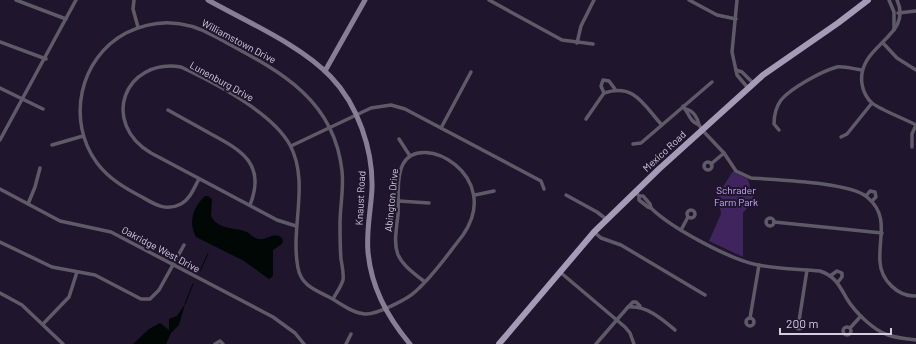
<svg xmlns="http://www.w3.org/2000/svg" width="916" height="344" viewBox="0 0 916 344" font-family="Barlow,sans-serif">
<rect width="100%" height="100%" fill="#1f152d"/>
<!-- green -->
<path fill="#3f245e" d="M733 171 748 179 754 200 743 213V257L709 241 721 214 718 195Z"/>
<!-- water -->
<g fill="#000705">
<path d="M205 196H208L212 199 211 216C218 230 235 227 247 232 251 235 256 240 261 239 269 239 273 232 281 237L283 240 282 244 273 250V276L269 279 244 261 196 237C188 223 193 207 205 196Z"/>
<path d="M185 304 179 325 171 333 166 344H133L149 329 160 323 169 330V319L177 316Z"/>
</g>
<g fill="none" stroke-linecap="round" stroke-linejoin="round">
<!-- stream -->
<g stroke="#000705" stroke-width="1">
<path d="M200 271 208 254"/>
<path d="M185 304 193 284"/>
</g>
<!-- minor -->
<g stroke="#5f5a67" stroke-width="3.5">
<path d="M16 0 66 19"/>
<path d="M134 0 133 9 138 27"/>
<path d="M489 0 562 40 593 44"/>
<path d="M689 0 717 15 736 19"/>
<path d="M737 0 732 52 737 75 748 88"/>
<path d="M889 0 894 12V30"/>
<path d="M897 0C914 37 856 45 862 84 863 91 867 99 872 103 881 110 905 119 916 125"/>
<path d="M898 13 916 11"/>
<path d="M0 42 46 59"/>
<path d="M577 43 581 26 594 0"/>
<path d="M883 43 897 58 916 70"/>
<path d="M736 70 742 72 753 83"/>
<path d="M0 88 43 109"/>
<path d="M604 93 601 86 603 80 609 81 615 89"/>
<path d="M683 106C689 113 689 121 699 125L705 133 724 153 736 171 751 178C776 180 850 182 867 197 890 216 878 238 880 262 881 280 898 297 916 296"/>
<path d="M685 109C693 110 698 118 699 125"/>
<path d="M168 110C182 118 197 126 211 134 243 151 266 165 250 205"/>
<path d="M586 119 604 93C634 83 643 104 661 124"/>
<path d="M441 128 471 72"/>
<path d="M779 130 774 124C774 115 776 107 781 100 791 88 822 71 837 67 844 66 854 69 862 70"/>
<path d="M841 137 847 134 872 103"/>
<path d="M399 139 410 156"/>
<path d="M0 140 76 0"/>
<path d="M633 144 641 143 712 82"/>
<path d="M52 145 83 136"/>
<path d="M291 146 371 108 391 105 405 109 541 181 544 189"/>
<path d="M912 147V134L916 125"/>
<circle cx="708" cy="166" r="4"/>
<path d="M711 164 724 153"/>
<path d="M199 179C194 188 190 199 181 204 166 212 154 204 142 197 125 188 109 179 97 163 66 121 79 58 126 33 156 18 187 20 216 37 275 69 334 96 342 171 344 189 340 206 340 224 340 236 340 247 341 259 342 266 344 273 343 280 341 287 336 293 333 299"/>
<path d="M0 189 60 221 111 232 273 317 295 333 304 344"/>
<path d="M635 191 639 196V200L648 207 651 208C671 228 731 260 758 265 778 269 799 269 820 271 835 276 839 285 847 299 855 312 873 330 888 335 897 338 907 339 916 340"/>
<path d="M475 195 494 191"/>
<path d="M566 195 597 212 606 219"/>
<path d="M639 196H643L650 204 651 208"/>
<path d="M866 196 870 191 875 192 876 197 872 201"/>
<path d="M399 201 429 203"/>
<path d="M28 204 35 187 40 168"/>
<circle cx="691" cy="214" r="4"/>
<circle cx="770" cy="222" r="4"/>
<path d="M774 222 882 233"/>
<path d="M296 226 277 220 151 153C100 123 124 58 181 67 215 83 272 112 290 145 310 183 290 227 298 268 301 285 315 290 329 297 340 303 352 313 365 314 376 315 408 299 416 291 434 275 448 254 463 235 504 176 421 130 403 164 396 178 399 200 398 215 393 253 393 258 425 282"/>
<path d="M681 230 688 217"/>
<path d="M594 232 601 238 621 245 705 295"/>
<path d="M0 242 52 267 95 275 141 299H150L159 290 184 245"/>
<path d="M560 272 625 327 630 333 634 344"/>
<path d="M830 276 837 271 842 273V277L838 282"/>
<path d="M0 293 22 305 63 344"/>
<path d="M628 307 633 302H636L640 306"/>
<circle cx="750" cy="322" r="4"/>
<path d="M750 318 759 265"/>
<circle cx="799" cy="325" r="4"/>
<path d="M799 321 807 270"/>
<path d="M43 324 69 297 77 272"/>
<circle cx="847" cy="331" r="4"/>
<path d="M850 328 861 316"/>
<path d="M215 344 220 341 223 344"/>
<path d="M346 344 351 334"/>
<path d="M596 344 628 307C646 305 662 319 675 330"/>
</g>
<!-- secondary -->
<g stroke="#877f94" stroke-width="5">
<path d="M208 0C247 22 301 45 331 77 358 105 373 150 372 188 371 210 366 230 368 252 371 286 388 318 410 344"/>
<path d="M325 71 365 0"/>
</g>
<!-- primary -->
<path stroke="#a59bb6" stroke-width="6" d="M499 344 594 232 659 169 763 75 838 23 868 0"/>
</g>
<g text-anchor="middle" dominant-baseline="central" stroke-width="4" stroke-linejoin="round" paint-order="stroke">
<!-- street labels -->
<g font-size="10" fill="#d4cedf" stroke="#1f152d">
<text transform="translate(239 41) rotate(28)">Williamstown Drive</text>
<text transform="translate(222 81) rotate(29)">Lunenburg Drive</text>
<text transform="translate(664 151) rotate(-43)">Mexico Road</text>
<text transform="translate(360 198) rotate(-87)">Knaust Road</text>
<text transform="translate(391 200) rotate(-84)">Abington Drive</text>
<text transform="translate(161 249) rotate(28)">Oakridge West Drive</text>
</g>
<!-- park labels -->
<g font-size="10" fill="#ceacfe" stroke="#1f152d">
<text x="736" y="190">Schrader<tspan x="736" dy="12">Farm Park</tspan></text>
</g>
</g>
<!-- scale -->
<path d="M780 328v6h111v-6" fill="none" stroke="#d4cedf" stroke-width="2"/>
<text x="786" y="328" font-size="12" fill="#d4cedf" stroke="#1f152d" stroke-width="3" paint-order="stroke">200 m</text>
</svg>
